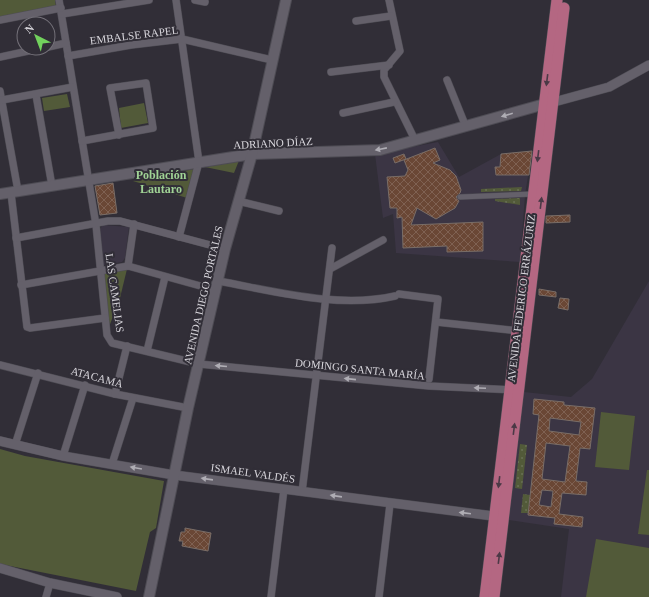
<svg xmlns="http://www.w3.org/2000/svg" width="649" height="597" viewBox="0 0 649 597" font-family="'Times New Roman',serif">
<defs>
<pattern id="grass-dots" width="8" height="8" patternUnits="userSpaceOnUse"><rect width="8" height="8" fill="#525a39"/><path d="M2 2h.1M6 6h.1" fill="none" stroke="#6a7155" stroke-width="1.8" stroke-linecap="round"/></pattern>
<pattern id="building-cross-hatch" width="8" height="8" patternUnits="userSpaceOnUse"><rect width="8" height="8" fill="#6a4735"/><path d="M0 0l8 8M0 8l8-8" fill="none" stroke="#7f6152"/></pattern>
</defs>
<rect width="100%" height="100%" fill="#312e37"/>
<!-- built -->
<g fill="#3b3544">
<path d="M438 142 459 177 501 154 532 151 525 195 520 262 396 253 393 214 383 218 375 154Z"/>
<path d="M103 225 129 227 125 258 122 262 103 265 100 229Z"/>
<path d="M649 281V597H561L569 529 509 520 524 392 571 397 592 379Z"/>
</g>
<!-- grass -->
<g fill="url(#grass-dots)">
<path d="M522 187 521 191 481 192V189Z"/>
<path d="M520 198V205L495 201V199Z"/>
<path d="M520 444 527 445 522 489 515 488Z"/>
<path d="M523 494 530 495 528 513H521Z"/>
</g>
<!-- park -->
<g fill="#525a39">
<path d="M0 0H55L56 6 0 17Z"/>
<path d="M67 94 70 107 44 111 42 98Z"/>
<path d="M144 103 148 123 121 128 119 108Z"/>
<path d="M240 158 234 173 205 167Z"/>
<path d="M194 169 187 198 133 181Z"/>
<path d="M127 269 120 298 109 327 103 273Z"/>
<path d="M601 412 635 416 629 470 595 467Z"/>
<path d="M0 449 25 456 164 481 156 528 150 532 136 591 0 564Z"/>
<path d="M647 470H649V535L638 534Z"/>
<path d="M596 539 649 548V597H586Z"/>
</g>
<!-- building -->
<g fill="url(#building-cross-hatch)" stroke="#796d67" fill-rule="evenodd">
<path d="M435 148 440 160 433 163 450 170 456 176 461 190 460 193 456 197 459 201 455 208 436 219 417 208 411 225 483 222V251L447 252V246L403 248 402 217 397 218V208H390L387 177 405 176 408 170 404 160Z"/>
<path d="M532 151 529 175H496L495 167H500L501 154Z"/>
<path d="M404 154 406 159 395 163 393 158Z"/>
<path d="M113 183 117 213 100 215 95 186Z"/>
<path d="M570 215V222L546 223V216Z"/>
<path d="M539 289 556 292V297L539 295Z"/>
<path d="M560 298 569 299 568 310 558 308Z"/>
<path d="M534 399 564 402V405L595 408 590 449 580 448 576 481 587 482 586 495 562 493 559 514 583 517 582 527 554 524 555 518 528 515 539 415 533 414ZM550 418 581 422 579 435 549 431ZM546 443 570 446 565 482 542 479ZM542 490 553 491 551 507 539 505Z"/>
<path d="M185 528 211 533 208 551 182 546 183 541H179L181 532H185Z"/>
</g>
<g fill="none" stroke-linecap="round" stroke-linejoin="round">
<defs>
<path id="pedestrian" d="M460 197 533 194"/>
<g id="minor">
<path d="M59 0 96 225 107 335 112 343 199 364 429 386 513 390"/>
<path d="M176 0 199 162 179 237"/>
<path d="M195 0 205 2"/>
<path d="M389 0 400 51 384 70V77L415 140"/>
<path d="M62 14 149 0"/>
<path d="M0 20 61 8"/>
<path d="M356 21 391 16"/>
<path d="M48 47 66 43"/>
<path d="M68 56 131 45 182 39 272 60"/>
<path d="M0 57 42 48"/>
<path d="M331 72 389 65"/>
<path d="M447 80 466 127"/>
<path d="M0 91 18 191"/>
<path d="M36 95 52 186"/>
<path d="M2 100 73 87"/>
<path d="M343 113 394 102"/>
<path d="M82 141 153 128 146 83 110 88 119 135"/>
<path d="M11 193 27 327 30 328 105 318"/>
<path d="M238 201 279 211"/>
<path d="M16 238 108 221H120L225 249"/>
<path d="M128 266 134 224"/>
<path d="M330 269 383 240"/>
<path d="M218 281C274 291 338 309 395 296"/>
<path d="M21 285 128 266 215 290"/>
<path d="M399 294 438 299 429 379"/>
<path d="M436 322 519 331"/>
<path d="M147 351 165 277"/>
<path d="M0 365 115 394 188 408"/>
<path d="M115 394 127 346"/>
<path d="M15 445 38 373"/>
<path d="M63 456 85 385"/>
<path d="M112 464 133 398"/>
<path d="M302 492 332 248"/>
<path d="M46 597 50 583"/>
<path d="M271 597 284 489"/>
<path d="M379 597 390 504"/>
</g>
<g id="tertiary">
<path d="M554 102 609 87 649 65"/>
<path d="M0 441 63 456 174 475 501 517"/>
<path d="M0 568 50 583 117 597"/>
</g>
<g id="secondary">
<path d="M0 194 252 154 380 150 552 102"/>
<path d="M149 597 188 408 225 249 252 154 286 0"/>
</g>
<g id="primary">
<path d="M485 597 557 0"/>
<path d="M494 597 564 8"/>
</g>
</defs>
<!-- pedestrian casing -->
<use href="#pedestrian" stroke="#4e4c54" stroke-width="6"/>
<!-- minor casing -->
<use href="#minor" stroke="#4e4c54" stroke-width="8"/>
<!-- tertiary casing -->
<use href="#tertiary" stroke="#4e4c54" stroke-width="10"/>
<!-- secondary casing -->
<use href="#secondary" stroke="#4e4c54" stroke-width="12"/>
<!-- primary casing -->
<use href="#primary" stroke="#4e4c54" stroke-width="12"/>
<!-- pedestrian -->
<use href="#pedestrian" stroke="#64606a" stroke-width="5"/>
<!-- minor -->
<use href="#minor" stroke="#64606a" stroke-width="7"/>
<!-- tertiary -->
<use href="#tertiary" stroke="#64606a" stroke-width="9"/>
<!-- secondary -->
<use href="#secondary" stroke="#64606a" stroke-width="10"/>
<!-- primary -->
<use href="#primary" stroke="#b46782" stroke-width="11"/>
</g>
<!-- one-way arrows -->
<defs><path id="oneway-solid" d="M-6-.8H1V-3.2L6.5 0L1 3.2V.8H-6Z"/></defs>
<g fill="#4b3946">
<use href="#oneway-solid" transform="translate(547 80) rotate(97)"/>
<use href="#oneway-solid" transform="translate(538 156) rotate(97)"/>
<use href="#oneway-solid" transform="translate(541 203) rotate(-83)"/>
<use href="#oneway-solid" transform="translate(514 429) rotate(-83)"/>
<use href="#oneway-solid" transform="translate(499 482) rotate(97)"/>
<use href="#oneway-solid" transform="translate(499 558) rotate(-83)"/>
</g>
<g fill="#afadb4">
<use href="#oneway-solid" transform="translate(507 115) rotate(164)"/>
<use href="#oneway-solid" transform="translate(381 149) rotate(169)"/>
<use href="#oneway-solid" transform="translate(221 366) rotate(-175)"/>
<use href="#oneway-solid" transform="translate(350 379) rotate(-174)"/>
<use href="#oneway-solid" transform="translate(480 388) rotate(-178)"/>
<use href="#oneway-solid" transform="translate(136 468) rotate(-170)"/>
<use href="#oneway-solid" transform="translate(207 479) rotate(-172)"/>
<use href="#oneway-solid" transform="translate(336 496) rotate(-172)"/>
<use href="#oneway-solid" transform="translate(465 513) rotate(-173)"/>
</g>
<g text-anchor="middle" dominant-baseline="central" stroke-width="4" stroke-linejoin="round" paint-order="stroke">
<!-- street labels -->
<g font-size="11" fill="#d8d6dc" stroke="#312e37">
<text transform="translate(134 35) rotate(-7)">EMBALSE RAPEL</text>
<text transform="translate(273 143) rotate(-3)">ADRIANO DÍAZ</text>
<text transform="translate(115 293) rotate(82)">LAS CAMELIAS</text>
<text transform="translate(203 295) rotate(-77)">AVENIDA DIEGO PORTALES</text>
<text transform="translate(521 298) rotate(-83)">AVENIDA FEDERICO ERRÁZURIZ</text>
<text transform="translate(360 369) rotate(6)">DOMINGO SANTA MARÍA</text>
<text transform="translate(97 377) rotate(15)">ATACAMA</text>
<text transform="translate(253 473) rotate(8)">ISMAEL VALDÉS</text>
</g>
<!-- neighbourhood labels -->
<g font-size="12" font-weight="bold" fill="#a0d395" stroke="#312e37">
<text x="161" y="175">Población<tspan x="161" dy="14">Lautaro</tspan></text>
</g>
</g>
<!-- north arrow -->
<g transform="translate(36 36) rotate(318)"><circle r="19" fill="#312e37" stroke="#747179"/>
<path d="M0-3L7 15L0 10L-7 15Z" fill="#72d25d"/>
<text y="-6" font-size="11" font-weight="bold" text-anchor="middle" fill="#d8d6dc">N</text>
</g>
</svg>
